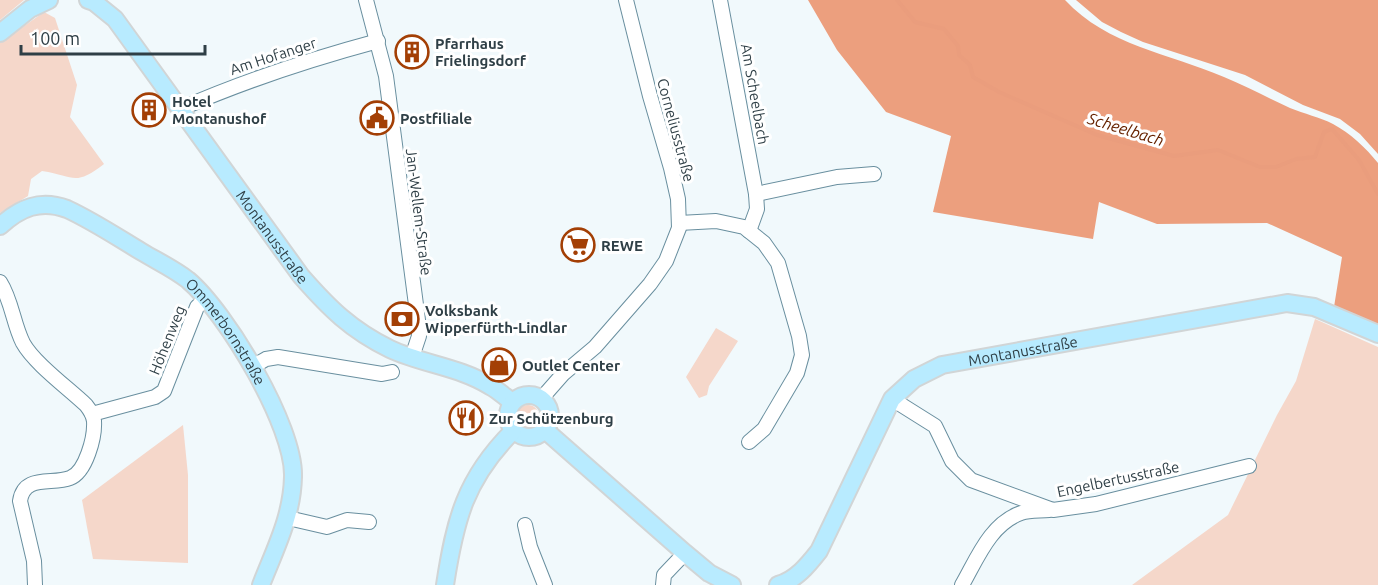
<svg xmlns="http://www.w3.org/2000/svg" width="1378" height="585" viewBox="0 0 1378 585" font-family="Ubuntu,sans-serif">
<rect width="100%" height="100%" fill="#f1f9fc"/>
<!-- green -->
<g fill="#f5d7ca">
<path d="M0 0H24L0 20Z"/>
<path d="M44 12 55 18 77 85 70 117 104 164C74 187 75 176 42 171L31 179 28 196 0 213V43Z"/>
<path d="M1315 319 1378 347V585H1132L1228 515 1277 415 1296 381Z"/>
<path d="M716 328 738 341 709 386 707 395 699 398 686 377Z"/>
<circle cx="528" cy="416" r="11"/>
<path d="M183 425 188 475V563L93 559 82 500Z"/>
</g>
<!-- forest -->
<g fill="#ec9f7e">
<path d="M808 0H1065C1108 46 1168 53 1224 77 1246 86 1268 98 1290 108 1304 114 1320 117 1333 124 1350 133 1366 148 1378 163V328L1334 307 1342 257 1267 223 1157 224 1099 202 1093 239 933 212 951 136 886 112 837 50Z"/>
<path d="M1076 0H1378V154L1360 134 1340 119 1303 105 1245 75 1143 42 1121 32 1102 22Z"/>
</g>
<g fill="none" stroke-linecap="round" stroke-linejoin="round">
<!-- stream -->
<path stroke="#ea9d7d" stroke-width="4" d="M897 0 915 22 944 29 958 46 959 55 970 65 973 77 999 92 1097 135 1174 156 1218 150 1260 167H1276L1296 159 1315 157 1324 132 1332 129 1359 160 1378 194"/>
<defs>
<g id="minor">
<path d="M366 0 386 76 418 320 419 336 412 357"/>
<path d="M720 0 756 194 757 209 749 231"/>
<path d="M180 109C244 81 311 59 378 41"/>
<path d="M756 194 837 177 874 174"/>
<path d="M679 223 716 221 744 227 764 243 778 263 799 336 802 355 797 373 764 429 749 442"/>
<path d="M0 282C12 301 13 323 23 343 34 363 68 388 86 405 90 410 93 414 94 421 95 437 86 472 70 478 52 485 24 474 20 501L34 561 35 585"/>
<path d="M252 367 266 359 278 357 382 374 392 372"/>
<path d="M541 399 563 374 595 347 650 284 666 261 679 228 678 199 671 168 650 96 626 0"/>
<path d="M892 399 935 426 952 461 971 480 1053 510 1096 504 1249 466"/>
<path d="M92 414 155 397 164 391 197 307 205 299"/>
<path d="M288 518 327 527 347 520 369 522"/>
<path d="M525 525 530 547 545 585"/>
<path d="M663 585 664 575 685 553"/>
<path d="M962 585C977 559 990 524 1021 513 1029 510 1040 511 1049 510"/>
</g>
<g id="major">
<path id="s1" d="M88 0 94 2 115 19 301 276C329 308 351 330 390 349 422 364 460 367 490 386 498 390 505 397 512 402"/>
<path d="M0 33 30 9 49 0"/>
<path id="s2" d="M0 226C20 208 40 199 67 209 93 221 117 237 142 252 157 261 174 269 188 280 226 312 295 427 293 477 292 517 275 549 261 585"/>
<circle cx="529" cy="416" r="21"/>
<path d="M545 430 685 553 709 573 732 585"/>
<path d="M445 585C455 520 465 479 513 431"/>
<path id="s3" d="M778 585C796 580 808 565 819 551L892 399 914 379 942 365 1287 303 1314 307 1378 334"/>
</g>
</defs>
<!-- minor casing -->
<use href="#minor" stroke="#698f9f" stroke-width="16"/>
<!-- major casing -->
<use href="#major" stroke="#d1d5d6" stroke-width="20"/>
<!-- minor -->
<use href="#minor" stroke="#fff" stroke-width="14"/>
<!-- major -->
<use href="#major" stroke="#b8ebff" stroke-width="16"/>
</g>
<!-- icons -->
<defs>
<symbol id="building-ring" viewBox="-11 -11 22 22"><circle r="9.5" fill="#fff" stroke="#a33f05" stroke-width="1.5"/><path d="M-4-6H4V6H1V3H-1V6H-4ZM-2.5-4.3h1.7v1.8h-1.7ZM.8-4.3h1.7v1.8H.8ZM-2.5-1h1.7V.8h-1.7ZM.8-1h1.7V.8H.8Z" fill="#a33f05"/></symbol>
<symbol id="civic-ring" viewBox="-11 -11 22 22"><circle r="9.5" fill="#fff" stroke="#a33f05" stroke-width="1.5"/><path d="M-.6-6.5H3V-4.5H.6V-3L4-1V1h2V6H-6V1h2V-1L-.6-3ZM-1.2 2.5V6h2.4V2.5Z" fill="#a33f05"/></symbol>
<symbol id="supermarket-ring" viewBox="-11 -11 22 22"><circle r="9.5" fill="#fff" stroke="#a33f05" stroke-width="1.5"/><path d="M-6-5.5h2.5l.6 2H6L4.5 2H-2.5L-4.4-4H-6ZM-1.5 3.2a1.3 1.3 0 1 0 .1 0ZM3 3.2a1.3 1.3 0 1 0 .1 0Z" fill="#a33f05"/></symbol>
<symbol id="bank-ring" viewBox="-11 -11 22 22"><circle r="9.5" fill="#fff" stroke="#a33f05" stroke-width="1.5"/><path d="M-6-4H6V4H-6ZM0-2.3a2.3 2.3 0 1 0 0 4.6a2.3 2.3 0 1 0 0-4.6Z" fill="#a33f05"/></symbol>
<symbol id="shop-ring" viewBox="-11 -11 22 22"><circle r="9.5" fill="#fff" stroke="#a33f05" stroke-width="1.5"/><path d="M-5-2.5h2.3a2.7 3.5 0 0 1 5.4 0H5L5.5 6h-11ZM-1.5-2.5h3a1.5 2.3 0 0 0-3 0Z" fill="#a33f05"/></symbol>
<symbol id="restaurant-ring" viewBox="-11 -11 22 22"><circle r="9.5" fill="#fff" stroke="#a33f05" stroke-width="1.5"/><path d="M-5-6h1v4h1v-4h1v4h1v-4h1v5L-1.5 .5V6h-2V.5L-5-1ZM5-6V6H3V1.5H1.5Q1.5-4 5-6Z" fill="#a33f05"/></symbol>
</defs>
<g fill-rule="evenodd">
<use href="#building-ring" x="393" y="33" width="38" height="38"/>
<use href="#building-ring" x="130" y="91" width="38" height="38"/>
<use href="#civic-ring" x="358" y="99" width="38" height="38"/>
<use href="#supermarket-ring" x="559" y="226" width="38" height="38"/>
<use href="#bank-ring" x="383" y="300" width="38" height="38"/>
<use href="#shop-ring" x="480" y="346" width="38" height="38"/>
<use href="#restaurant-ring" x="447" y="399" width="38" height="38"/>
</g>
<g text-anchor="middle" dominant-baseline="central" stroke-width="6" stroke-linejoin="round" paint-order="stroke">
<!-- poi labels -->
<g font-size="15" font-weight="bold" fill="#2f3f46" stroke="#fff" text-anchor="start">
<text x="435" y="43">Pfarrhaus<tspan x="435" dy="17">Frielingsdorf</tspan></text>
<text x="172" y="101">Hotel<tspan x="172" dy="17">Montanushof</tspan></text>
<text x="400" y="118">Postfiliale</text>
<text x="601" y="245">REWE</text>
<text x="425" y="310">Volksbank<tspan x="425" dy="17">Wipperfürth-Lindlar</tspan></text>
<text x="522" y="365">Outlet Center</text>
<text x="489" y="418">Zur Schützenburg</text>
</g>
<!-- street labels -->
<g font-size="15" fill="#2f3f46" stroke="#fff">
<text transform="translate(273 56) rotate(-18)">Am Hofanger</text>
<text transform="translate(755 94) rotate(80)">Am Scheelbach</text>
<text transform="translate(676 130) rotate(75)">Corneliusstraße</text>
<text transform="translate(419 212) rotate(83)">Jan-Wellem-Straße</text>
<text stroke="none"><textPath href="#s1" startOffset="302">Montanusstraße</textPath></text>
<text stroke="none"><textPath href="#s2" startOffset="278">Ommerbornstraße</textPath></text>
<text transform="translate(167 340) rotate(-68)">Höhenweg</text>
<text stroke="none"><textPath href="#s3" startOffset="366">Montanusstraße</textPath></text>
<text transform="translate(1118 479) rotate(-12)">Engelbertusstraße</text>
</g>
<!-- water labels -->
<g font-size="16" font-style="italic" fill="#672300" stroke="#fff">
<text transform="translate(1126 129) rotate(17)">Scheelbach</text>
</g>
</g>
<!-- scale -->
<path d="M21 45v9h184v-9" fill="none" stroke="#2f3f46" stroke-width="3"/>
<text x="30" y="45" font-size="18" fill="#2f3f46" stroke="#ffffff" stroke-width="4.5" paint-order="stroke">100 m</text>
</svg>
